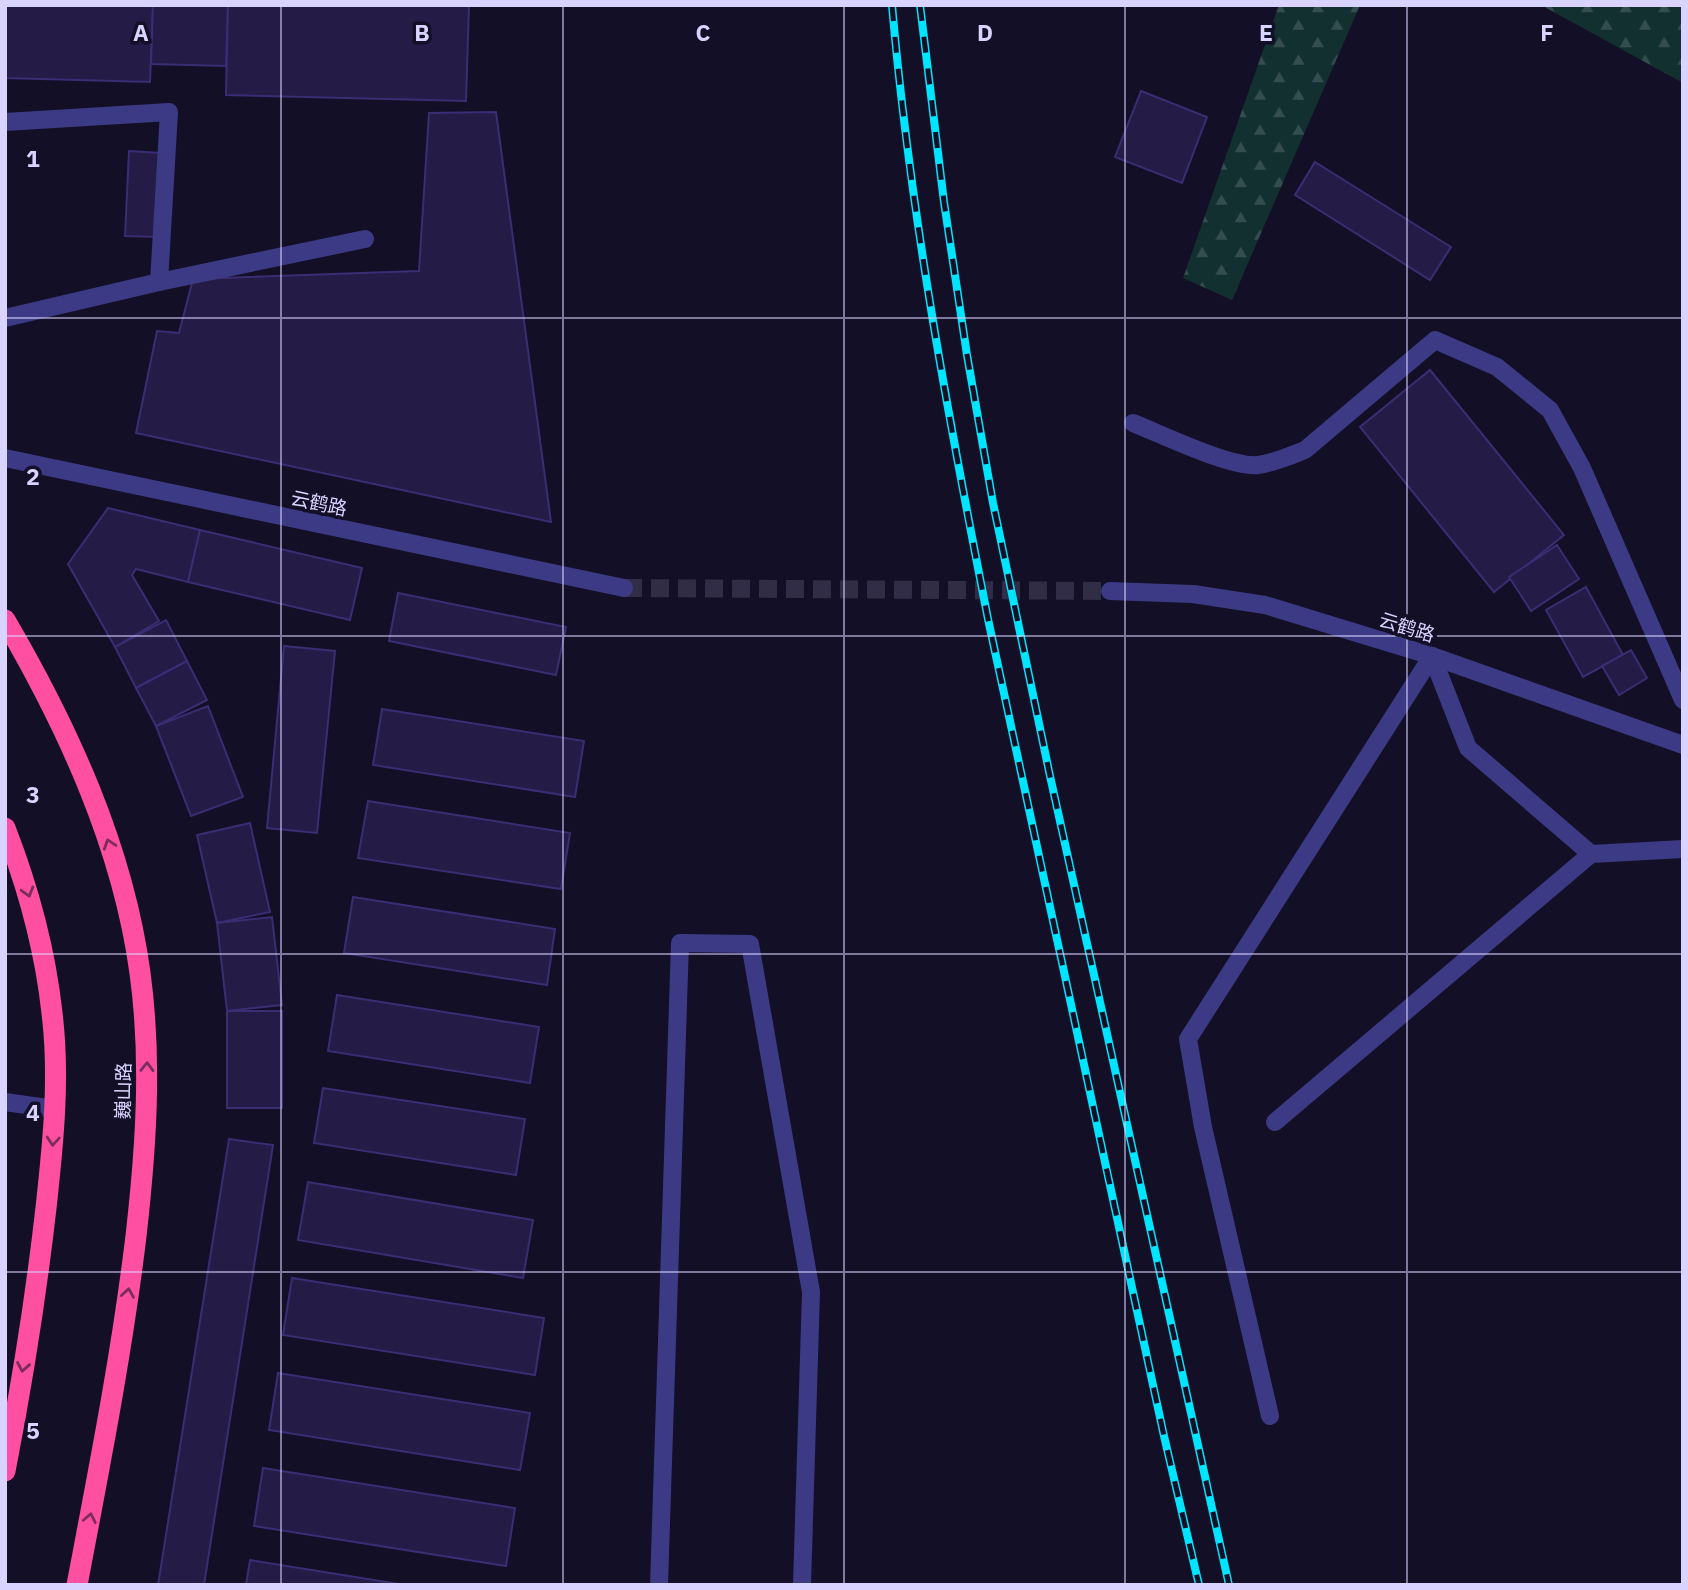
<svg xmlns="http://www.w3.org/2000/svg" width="1688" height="1590" viewBox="0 0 1688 1590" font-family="'IBM Plex Sans','Noto Sans SC',sans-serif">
<defs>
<pattern id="forest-firs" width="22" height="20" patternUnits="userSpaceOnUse" patternTransform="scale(1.75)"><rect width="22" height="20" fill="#12302f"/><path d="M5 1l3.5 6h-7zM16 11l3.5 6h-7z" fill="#344d4e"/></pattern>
</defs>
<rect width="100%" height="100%" fill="#130f26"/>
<!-- forest -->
<g fill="url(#forest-firs)">
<path d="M1279 5H1360L1232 300 1183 278Z"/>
<path d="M1541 5H1683V83Z"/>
</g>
<!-- building -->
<g fill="#241b47" stroke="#3b2d73" stroke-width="2">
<path d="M5 5H153L150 82 5 78Z"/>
<path d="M153 5H228L226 66 151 64Z"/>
<path d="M228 5H469L466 101 226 95Z"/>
<path d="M1141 91 1207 117 1182 183 1115 157Z"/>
<path d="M496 112 551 522 136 433 157 331 179 333 193 279 419 271 429 113Z"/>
<path d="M129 151 161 153 157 237 125 236Z"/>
<path d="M1315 162 1451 247 1430 280 1295 195Z"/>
<path d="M1430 370 1564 535 1494 592 1360 427Z"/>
<path d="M108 508 200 530 188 582 136 569 132 575 159 621 115 647 68 564Z"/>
<path d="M200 530 362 568 350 620 188 582Z"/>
<path d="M1557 545 1579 579 1531 611 1509 577Z"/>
<path d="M1586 587 1623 655 1583 677 1546 610Z"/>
<path d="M398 593 566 627 556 675 389 641Z"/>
<path d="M166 620 187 661 136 688 115 647Z"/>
<path d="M284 646 335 651 317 833 267 828Z"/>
<path d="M1631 650 1647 678 1619 695 1602 666Z"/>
<path d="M187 661 207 700 156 726 136 688Z"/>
<path d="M208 706 243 797 191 816 156 726Z"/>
<path d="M382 709 584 741 575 797 373 765Z"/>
<path d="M368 801 570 833 561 889 358 858Z"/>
<path d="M250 823 270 912 217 923 197 835Z"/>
<path d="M353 897 555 929 547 985 344 953Z"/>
<path d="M272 917 282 1005 227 1011 217 923Z"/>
<path d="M337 995 539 1027 530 1083 328 1051Z"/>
<rect x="227" y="1011" width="55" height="97"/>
<path d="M323 1088 525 1119 516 1175 314 1143Z"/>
<path d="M229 1139 273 1145 204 1585H158Z"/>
<path d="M308 1182 533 1220 523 1278 298 1240Z"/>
<path d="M292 1278 544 1318 535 1375 283 1335Z"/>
<path d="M278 1373 530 1413 520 1470 269 1430Z"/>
<path d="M263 1468 515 1508 506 1566 254 1526Z"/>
<path d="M250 1560 405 1585H246Z"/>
</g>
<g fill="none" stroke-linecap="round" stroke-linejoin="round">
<!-- minor-tunnel -->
<path stroke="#312d47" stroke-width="18" stroke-dasharray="18 9" stroke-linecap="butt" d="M624 588 1110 591"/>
<!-- minor -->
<g stroke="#3d3a85" stroke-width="18">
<path d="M5 122 169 112 159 282"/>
<path d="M5 318 159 282 365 239"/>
<path d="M1133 423C1161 434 1231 468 1258 465 1274 463 1290 456 1305 450L1435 340 1497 367 1550 410 1582 468 1683 700"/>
<path d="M5 458 624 588"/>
<path d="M1110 591 1193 594 1265 605 1432 656 1683 745"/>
<path d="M1432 656 1468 748 1591 854"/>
<path d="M5 1102 54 1109"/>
<path d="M1275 1122 1591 854 1683 849"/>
<path d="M1270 1416 1203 1127 1188 1039 1432 656"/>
<path d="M659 1585 680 943 750 944 811 1292 802 1585"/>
</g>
<!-- highway -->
<g stroke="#ff4fa3" stroke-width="21">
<path d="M5 620C68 728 123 847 140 973 152 1060 146 1148 136 1236 122 1353 99 1469 77 1585"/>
<path d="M5 828C28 887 45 949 52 1013 60 1078 53 1144 46 1208 36 1296 22 1384 5 1471"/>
</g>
<defs>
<g id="rail">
<path d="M892 5C910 212 948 416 988 619L1164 1436 1199 1585"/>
<path d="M920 5 944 202 967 355 993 503 1050 776 1229 1585"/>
</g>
</defs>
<!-- rail casing -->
<use href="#rail" stroke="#00e5ff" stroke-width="8"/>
<!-- rail -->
<use href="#rail" stroke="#130f26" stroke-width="5" stroke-dasharray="16" stroke-linecap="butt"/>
</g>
<!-- one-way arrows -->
<defs><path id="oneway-chevron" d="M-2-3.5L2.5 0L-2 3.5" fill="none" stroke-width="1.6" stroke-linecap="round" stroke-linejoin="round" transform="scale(1.75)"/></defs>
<g stroke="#7d2c5e">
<use href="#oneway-chevron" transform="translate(109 844) rotate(-108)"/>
<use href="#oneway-chevron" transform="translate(28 892) rotate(74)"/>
<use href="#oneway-chevron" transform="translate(147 1067) rotate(-89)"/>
<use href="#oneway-chevron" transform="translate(53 1141) rotate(94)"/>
<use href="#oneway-chevron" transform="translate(128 1293) rotate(-81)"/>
<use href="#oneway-chevron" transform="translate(23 1367) rotate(100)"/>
<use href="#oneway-chevron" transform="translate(90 1518) rotate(-79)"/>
</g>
<!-- grid -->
<path fill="none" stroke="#d9d4ff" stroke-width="2" stroke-opacity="0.55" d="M281 5V1585M563 5V1585M844 5V1585M1125 5V1585M1407 5V1585M5 318H1683M5 636H1683M5 954H1683M5 1272H1683"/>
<g text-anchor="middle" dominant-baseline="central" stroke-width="7" stroke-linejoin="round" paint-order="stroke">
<!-- street labels -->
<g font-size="19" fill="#d9d4ff" stroke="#130f26">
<text transform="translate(319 503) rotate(12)">云鹤路</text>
<text transform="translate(1407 627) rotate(17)">云鹤路</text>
<text transform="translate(123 1091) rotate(-89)">巍山路</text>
</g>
</g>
<g font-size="23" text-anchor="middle" font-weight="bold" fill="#d9d4ff" stroke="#130f26" stroke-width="7" stroke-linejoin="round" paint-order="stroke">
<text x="141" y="41">A</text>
<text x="422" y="41">B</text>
<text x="703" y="41">C</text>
<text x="985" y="41">D</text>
<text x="1266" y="41">E</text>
<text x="1547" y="41">F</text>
<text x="33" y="167">1</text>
<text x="33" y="485">2</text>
<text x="33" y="803">3</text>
<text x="33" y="1121">4</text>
<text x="33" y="1439">5</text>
</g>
<!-- border -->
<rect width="1688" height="1590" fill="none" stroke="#d9d4ff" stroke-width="14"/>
</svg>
